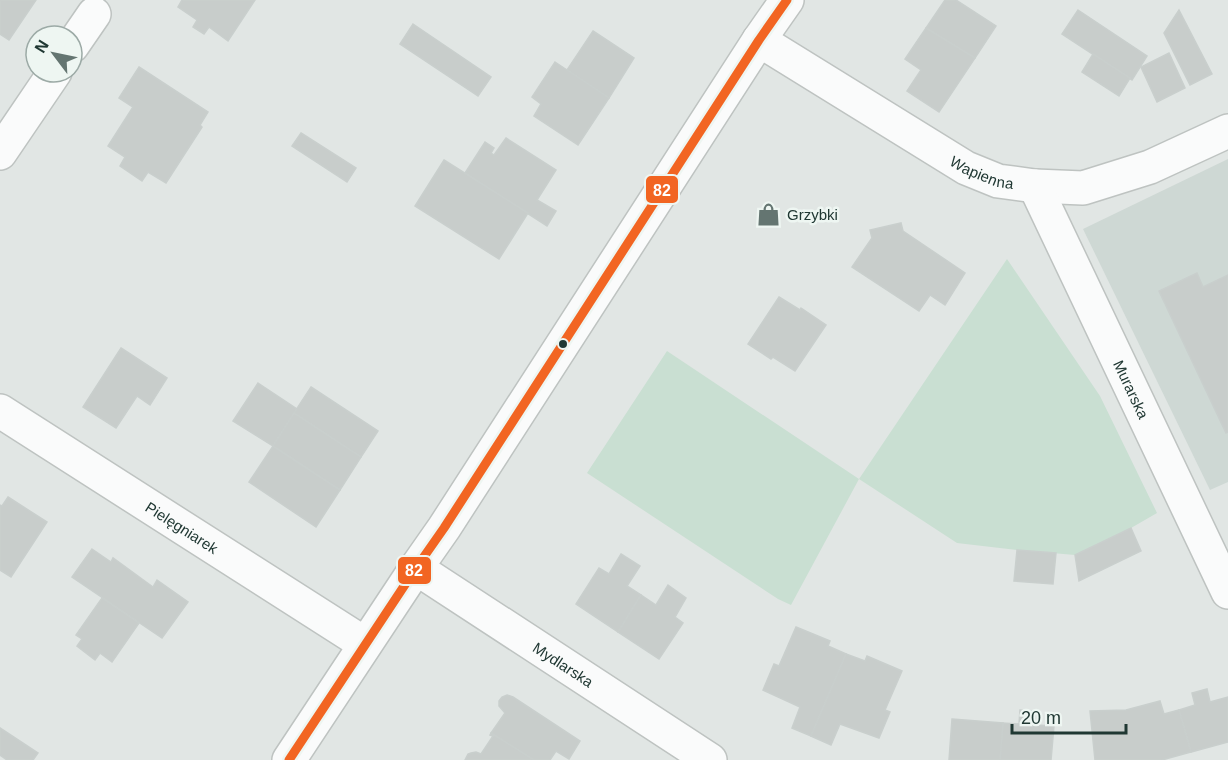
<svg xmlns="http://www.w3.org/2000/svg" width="1228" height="760" viewBox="0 0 1228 760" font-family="Helvetica,sans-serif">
<rect width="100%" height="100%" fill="#e1e6e4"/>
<!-- built -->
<path fill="#ced8d4" d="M1228 159V482L1210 490 1083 229Z"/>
<!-- green -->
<path fill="#c9dfd2" d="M1007 259 1100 396 1157 513 1131 528 1075 555 1017 550 957 543 859 479 791 605 778 599 587 473 667 351 859 479Z"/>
<!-- building -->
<g fill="#c8cdcb" stroke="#c9cfcd" stroke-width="1.5">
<path d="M0 0H36L9 40 0 34Z"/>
<path d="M182 0H255L228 41 209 27 204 34 193 27 197 20 178 7Z"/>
<path d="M945 0H956L996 26 975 58 926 28Z"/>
<path d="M1078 10 1147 56 1132 80 1062 34Z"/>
<path d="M1179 10 1212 74 1190 85 1164 33Z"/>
<path d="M413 24 491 77 478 96 400 44Z"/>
<path d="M926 28 975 58 939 112 907 91 921 70 905 59Z"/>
<path d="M593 31 634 58 609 98 567 70Z"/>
<path d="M1169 53 1185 88 1157 102 1141 67Z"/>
<path d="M1093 54 1130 78 1119 96 1082 72Z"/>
<path d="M555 62 609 98 578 145 534 116 541 104 532 97Z"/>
<path d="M139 67 208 112 200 125 202 127 166 183 148 172 142 181 120 166 125 157 108 146 133 107 119 98Z"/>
<path d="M301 133 356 168 347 182 292 146Z"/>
<path d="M506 138 556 170 537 200 556 211 547 226 465 173 485 142 494 148 491 153 494 155Z"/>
<path d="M444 160 528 213 499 259 415 206Z"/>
<path d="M901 223 903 231 965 273 945 305 930 295 919 311 852 267 872 238 870 230Z"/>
<path d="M1197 273 1203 287 1228 275V432L1226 433 1159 291Z"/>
<path d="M779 297 800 310 801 308 826 325 795 371 773 357 771 359 748 344Z"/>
<path d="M121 348 167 378 150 405 137 396 116 428 83 407Z"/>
<path d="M258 383 297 409 273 446 233 421Z"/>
<path d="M311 387 378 431 361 457 294 413Z"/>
<path d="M294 413 361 457 340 490 273 446Z"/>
<path d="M273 446 340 490 316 527 249 482Z"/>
<path d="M8 497 47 522 11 577 0 570V505L2 506Z"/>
<path d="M1131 528 1141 551 1079 581 1075 555Z"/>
<path d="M92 549 111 562 113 558 153 587 157 580 188 602 162 638 72 577Z"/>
<path d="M1017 550 1056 553 1053 584 1014 581Z"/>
<path d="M621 554 640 566 627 586 641 595 618 632 576 604 599 568 609 574Z"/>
<path d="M668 585 686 598 675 617 683 623 659 659 618 632 641 595 656 605Z"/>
<path d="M102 598 139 623 112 662 100 653 95 660 77 646 82 639 76 635Z"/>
<path d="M796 627 830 641 828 646 846 654 811 736 792 728 800 707 763 690 774 664 779 666Z"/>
<path d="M846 654 865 661 867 656 902 671 885 710 890 712 879 738 840 724 831 745 811 736Z"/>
<path d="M1207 689 1210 702 1228 697V742L1191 752 1179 710 1195 705 1192 693Z"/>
<path d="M507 695 513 697 580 741 569 759 556 751 550 760H534L491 733 505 713 499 706V701L502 697Z"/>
<path d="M1160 701 1164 714 1179 710 1191 752 1162 760H1095L1090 711 1126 710Z"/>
<path d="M1020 710 1036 712V725L1054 726 1051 760H1000L1003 723 1019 724Z"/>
<path d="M952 719 1003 723 1000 760H949Z"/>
<path d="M0 728 38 753 33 760H7L0 755Z"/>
<path d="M491 733 534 760H465L468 754 471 753 476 752 481 754 493 736 490 735Z"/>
</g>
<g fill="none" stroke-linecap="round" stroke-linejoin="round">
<defs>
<g id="minor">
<path id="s1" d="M759 40 966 168 998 181 1035 186 1083 188 1150 167 1228 131"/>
<path d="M72 46 94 14"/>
<path d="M0 153 55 72"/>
<path id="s2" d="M1035 186 1228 592"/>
<path id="s3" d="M0 411 365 644"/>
<path id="s4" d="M416 568 710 760"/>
<path d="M289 760 416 568 444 528 759 40 787 0"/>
</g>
</defs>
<!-- minor casing -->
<use href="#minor" stroke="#bec3c1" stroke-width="36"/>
<!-- minor -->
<use href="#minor" stroke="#fafbfb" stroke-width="33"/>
<defs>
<path id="bus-1" d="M289 760 416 568 444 528 759 40 787 0"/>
</defs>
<!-- bus-1 casing -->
<use href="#bus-1" stroke="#eef6f2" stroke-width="14"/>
<!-- bus-1 -->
<use href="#bus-1" stroke="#f26522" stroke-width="9"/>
</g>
<!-- icons -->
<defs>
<symbol id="shop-bare" viewBox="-9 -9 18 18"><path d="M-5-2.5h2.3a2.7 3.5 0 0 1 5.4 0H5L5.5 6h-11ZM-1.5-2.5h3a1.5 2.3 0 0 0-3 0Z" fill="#647571" stroke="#eef6f2" stroke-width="2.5" paint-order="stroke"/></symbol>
</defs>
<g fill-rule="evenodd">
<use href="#shop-bare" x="752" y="198" width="33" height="33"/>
</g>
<!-- markers -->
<circle fill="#203833" stroke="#eef6f2" stroke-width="2" cx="563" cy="344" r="5"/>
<g text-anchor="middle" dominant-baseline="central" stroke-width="5" stroke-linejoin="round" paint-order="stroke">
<!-- street labels -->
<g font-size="15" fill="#203833" stroke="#eef6f2">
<text stroke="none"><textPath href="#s1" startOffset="260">Wapienna</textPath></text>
<text stroke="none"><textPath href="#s2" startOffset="225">Murarska</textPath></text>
<text stroke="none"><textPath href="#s3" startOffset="216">Pielęgniarek</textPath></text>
<text stroke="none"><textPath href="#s4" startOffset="176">Mydlarska</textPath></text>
</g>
<!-- poi labels -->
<g font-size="15" fill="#203833" stroke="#eef6f2" text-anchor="start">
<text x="787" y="214">Grzybki</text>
</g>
</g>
<g stroke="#eef6f2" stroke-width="2">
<rect x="645" y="175" width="34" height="29" rx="6" fill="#f26522"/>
<rect x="397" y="556" width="35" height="29" rx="6" fill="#f26522"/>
</g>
<g font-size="16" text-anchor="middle" font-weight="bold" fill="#fff">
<text x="662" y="196">82</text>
<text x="414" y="576">82</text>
</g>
<!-- north arrow -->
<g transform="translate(54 54) rotate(302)"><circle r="28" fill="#eef6f2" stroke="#9caaa6" stroke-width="1.5"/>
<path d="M0-4.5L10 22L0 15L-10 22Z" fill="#647571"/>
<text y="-9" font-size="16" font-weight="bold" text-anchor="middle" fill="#203833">N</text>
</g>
<!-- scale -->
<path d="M1012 724v9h114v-9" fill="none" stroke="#203833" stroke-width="3"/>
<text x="1021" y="724" font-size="18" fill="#203833" stroke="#eef6f2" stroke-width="4.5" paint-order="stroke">20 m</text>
</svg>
